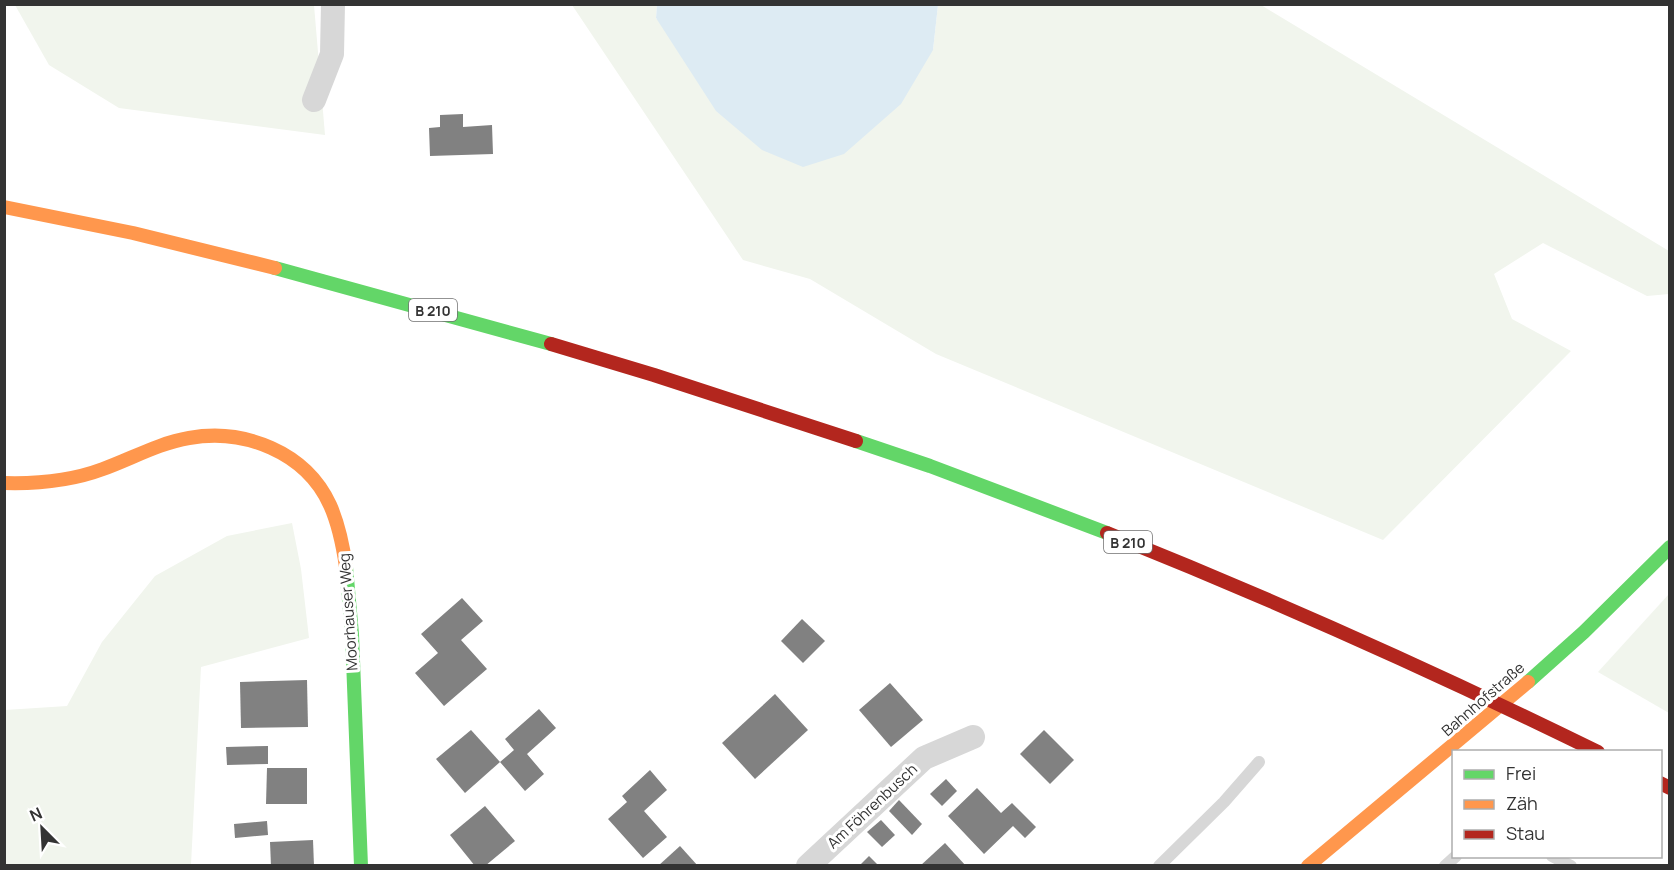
<svg xmlns="http://www.w3.org/2000/svg" width="1674" height="870" viewBox="0 0 1674 870" font-family="Manrope,sans-serif">
<rect width="100%" height="100%" fill="#fff"/>
<!-- green -->
<g fill="#f1f5ed">
<path d="M15 5H314L325 135 119 108 49 65Z"/>
<path d="M572 5H657L656 19 933 50 938 5H1261L1669 251V294L1647 296 1543 243 1494 274 1512 319 1571 351 1383 540 936 354 810 279 743 260Z"/>
<path d="M292 523 301 569 309 638 201 667 191 865H5V710L67 706 102 642 155 576 227 536Z"/>
<path d="M1669 594V713L1598 672Z"/>
</g>
<!-- water -->
<path fill="#ddebf3" d="M657 5V4L938 5 933 50 901 104 844 154 803 167 762 150 716 111 656 18Z"/>
<!-- building -->
<g fill="#818181">
<path d="M463 114V127L492 125 493 154 430 156 429 128 440 127V115Z"/>
<path d="M462 598 483 621 461 640 487 669 444 706 415 673 438 653 421 634Z"/>
<path d="M802 619 825 641 803 663 781 641Z"/>
<path d="M307 680 308 727 241 728 240 682Z"/>
<path d="M890 683 923 720 891 747 859 710Z"/>
<path d="M775 694 808 730 755 779 722 743Z"/>
<path d="M539 709 556 728 527 754 544 774 525 791 500 762 514 750 505 739Z"/>
<path d="M471 730 500 762 465 793 436 759Z"/>
<path d="M1044 730 1074 760 1050 784 1020 754Z"/>
<path d="M268 746V764L227 765 226 747Z"/>
<path d="M267 768H307V804H266Z"/>
<path d="M650 770 667 790 644 811 667 837 643 858 608 819 627 802 622 796Z"/>
<path d="M946 779 957 791 942 806 930 794Z"/>
<path d="M977 788 1001 813 1012 803 1036 827 1025 838 1013 826 984 854 948 816Z"/>
<path d="M899 800 922 824 912 835 889 811Z"/>
<path d="M485 806 515 841 485 866H475L450 835Z"/>
<path d="M881 820 895 835 882 847 867 832Z"/>
<path d="M267 821 268 835 235 838 234 824Z"/>
<path d="M313 840 314 866H271L270 842Z"/>
<path d="M945 843 966 866H920Z"/>
<path d="M680 846 698 866H658Z"/>
<path d="M869 856 879 866H859Z"/>
</g>
<g fill="none" stroke-linecap="round" stroke-linejoin="round">
<!-- lane -->
<g stroke="#d7d7d7" stroke-width="12">
<path d="M1552 856 1571 866"/>
<path d="M1159 866 1224 802 1259 762"/>
<path d="M1445 866 1456 856"/>
</g>
<!-- street -->
<g stroke="#d7d7d7" stroke-width="24">
<path d="M314 100 332 54 333 4"/>
<path d="M808 866 924 758 973 737"/>
</g>
<!-- fast -->
<g stroke="#63d668" stroke-width="14">
<path d="M275 268 551 344"/>
<path d="M856 441 930 466 1107 533"/>
<path d="M346 567 352 634 361 866"/>
<path d="M1528 682 1584 632 1670 547"/>
</g>
<!-- slow -->
<g stroke="#ff974d" stroke-width="14">
<path d="M4 207 133 233 275 268"/>
<path d="M4 483C38 484 71 481 103 469 131 459 159 443 189 438 244 428 306 452 330 505 339 525 343 546 346 567"/>
<path d="M1308 866 1528 682"/>
</g>
<!-- jam -->
<g stroke="#b3261e" stroke-width="14">
<path d="M551 344 654 375 856 441"/>
<path d="M1107 533C1274 600 1437 673 1598 752"/>
<path d="M1660 783 1670 788"/>
</g>
</g>
<g text-anchor="middle" dominant-baseline="central" stroke-width="6" stroke-linejoin="round" paint-order="stroke">
<!-- shield labels -->
<g fill="#fff" stroke="#707070" stroke-width="1.5">
<rect x="409" y="299" width="48" height="22" rx="4.5"/>
<rect x="1104" y="531" width="48" height="22" rx="4.5"/>
</g>
<g font-size="14" font-weight="bold" fill="#333">
<text x="433" y="310">B 210</text>
<text x="1128" y="542">B 210</text>
</g>
<!-- street labels -->
<g font-size="15" fill="#333" stroke="#fff">
<text transform="translate(348 612) rotate(-94)">Moorhauser Weg</text>
<text transform="translate(1483 699) rotate(-41)">Bahnhofstraße</text>
<text transform="translate(872 806) rotate(-43)">Am Föhrenbusch</text>
</g>
</g>
<!-- border -->
<rect width="1674" height="870" fill="none" stroke="#333333" stroke-width="12"/>
<!-- legend -->
<rect x="1452" y="750" width="210" height="108" fill="#ffffff" stroke="#adadad" stroke-width="1.5"/>
<rect x="1464" y="770" width="30" height="9" fill="#63d668" stroke="#adadad" stroke-width="1.5"/>
<text x="1506" y="780" font-size="18" fill="#333333">Frei</text>
<rect x="1464" y="800" width="30" height="9" fill="#ff974d" stroke="#adadad" stroke-width="1.5"/>
<text x="1506" y="810" font-size="18" fill="#333333">Zäh</text>
<rect x="1464" y="830" width="30" height="9" fill="#b3261e" stroke="#adadad" stroke-width="1.5"/>
<text x="1506" y="840" font-size="18" fill="#333333">Stau</text>
<!-- north arrow -->
<g transform="translate(42 828) rotate(336)" stroke="#ffffff" stroke-width="4.5" paint-order="stroke">
<path d="M0-4.5L10 22L0 15L-10 22Z" fill="#333333"/>
<text y="-9" font-size="16" font-weight="bold" text-anchor="middle" fill="#333333">N</text>
</g>
</svg>
